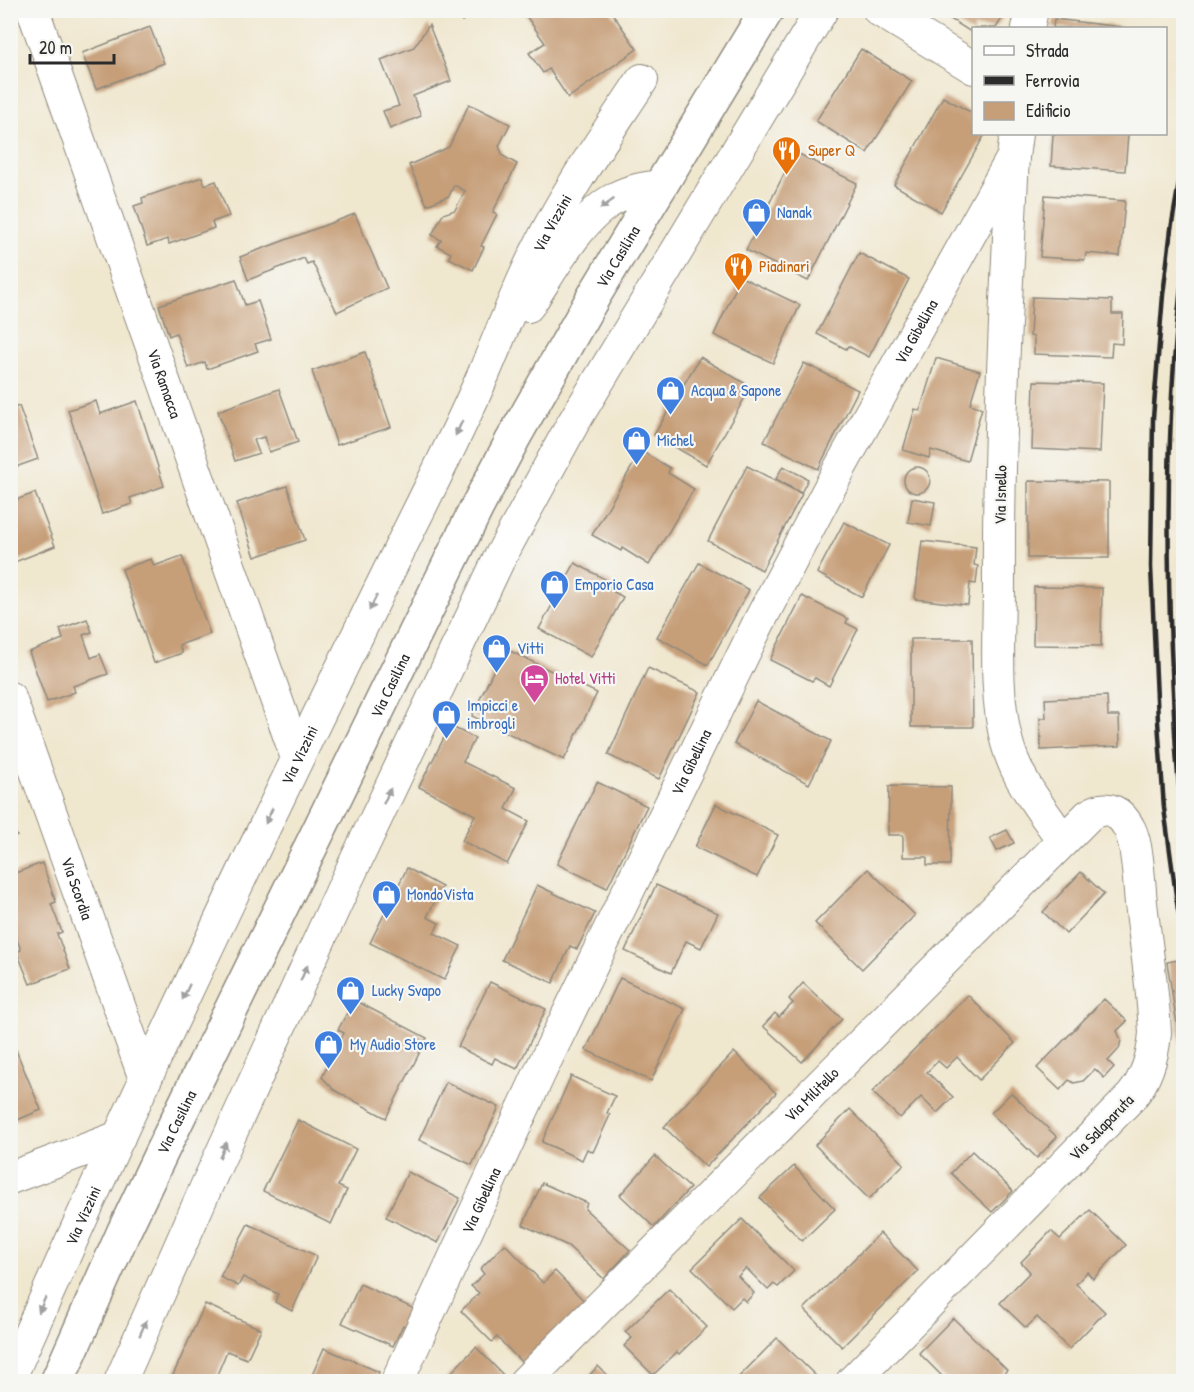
<svg xmlns="http://www.w3.org/2000/svg" width="1194" height="1392" viewBox="0 0 1194 1392" font-family="'Patrick Hand',sans-serif">
<rect width="100%" height="100%" fill="#f6f6f2"/>
<filter id="ink" filterUnits="userSpaceOnUse"><feTurbulence type="fractalNoise" baseFrequency=".0167" numOctaves="2"/><feDisplacementMap in="SourceGraphic" scale="12" xChannelSelector="R" yChannelSelector="G"/><feConvolveMatrix kernelMatrix="1 2 1 2 8 2 1 2 1" color-interpolation-filters="sRGB"/></filter>
<filter id="wash" filterUnits="userSpaceOnUse"><feTurbulence type="fractalNoise" baseFrequency=".008" numOctaves="4" result="noise"/><feDisplacementMap in="SourceGraphic" scale="24" xChannelSelector="R" yChannelSelector="G"/><feGaussianBlur stdDeviation="1.35" result="paint"/><feColorMatrix in="noise" values="0 0 0 0 0 0 0 0 0 0 0 0 0 0 0 0 0 1.4 0 .05"/><feComposite in="paint" operator="in"/></filter>
<g filter="url(#wash)">
<rect width="100%" height="100%" fill="#f0e7cf"/>
<g id="blocks">
<!-- building -->
<g fill="#c69e78">
<path d="M457 10H482L462 21Z"/>
<path d="M522 10H610L637 49 568 98 549 69 543 73 529 53 545 43Z"/>
<path d="M936 10H993L1003 17 996 28H974V34Z"/>
<path d="M1054 19 1121 27V28H1053Z"/>
<path d="M429 25 451 81 413 96 421 116 390 129 383 111 399 106 381 60 414 47Z"/>
<path d="M150 27 164 63 96 89 82 53Z"/>
<path d="M861 49 912 81 867 153 816 121Z"/>
<path d="M943 97 974 114V134H985L941 212 894 185Z"/>
<path d="M469 104 510 124 499 146 503 156 517 164 493 212 497 214 481 246 484 247 473 270 449 258 451 253 437 246 441 240 432 235 443 214 455 210 465 191 454 185 449 196 427 205 409 165 449 147Z"/>
<path d="M1053 134H1128L1125 171 1051 166Z"/>
<path d="M795 152 857 183 808 281 746 250Z"/>
<path d="M202 177 205 185 216 181 229 216 212 222 214 228 169 244 168 239 147 246 134 206 143 203 142 198Z"/>
<path d="M1045 195 1125 201 1120 256 1086 253 1085 260 1040 257Z"/>
<path d="M355 214 387 288 337 312 312 262 307 264 304 258 248 280 240 257Z"/>
<path d="M859 253 909 279 869 357 848 346 846 349 817 334Z"/>
<path d="M741 277 800 305 773 363 714 335Z"/>
<path d="M236 279 245 305 258 301 271 339 255 344 258 351 207 369 205 362 188 368 176 333 169 336 159 305Z"/>
<path d="M1032 297 1112 300V314H1123L1122 344 1112 343 1111 357 1034 354V337L1030 336Z"/>
<path d="M365 352 391 427 337 445 312 371Z"/>
<path d="M700 357 751 387 706 465 654 435Z"/>
<path d="M936 358 980 371 970 404 982 408 967 461 931 450 929 458 903 450 915 409 920 411Z"/>
<path d="M804 363 858 390 818 469 764 442Z"/>
<path d="M1034 381 1103 383 1100 452 1032 449Z"/>
<path d="M279 389 298 442 269 452 264 437 254 440 259 453 235 461 218 411Z"/>
<path d="M96 401 100 414 137 401 164 486 130 498 132 504 102 514 68 410Z"/>
<path d="M19 406 38 459 10 469V409Z"/>
<path d="M641 451 670 468 668 473 694 489 649 565 622 548 621 551 592 535Z"/>
<path d="M747 466 802 494 762 570 708 541Z"/>
<path d="M783 466 808 479 801 493 776 479Z"/>
<circle cx="917" cy="480" r="13"/>
<path d="M1028 481 1109 482V558H1028Z"/>
<path d="M287 486 305 540 255 557 237 503Z"/>
<path d="M35 493 55 546 10 564V502Z"/>
<path d="M912 498 935 502 931 526 908 522Z"/>
<path d="M844 522 889 545 862 597 817 573Z"/>
<path d="M922 541 976 547 974 565 978 566 976 584 970 583 968 605 915 599Z"/>
<path d="M182 556 210 634 179 645 182 653 154 663 122 569 151 559 154 566Z"/>
<path d="M575 563 612 583 609 589 623 597 591 657 539 629Z"/>
<path d="M699 563 749 590 708 665 657 637Z"/>
<path d="M1034 587 1102 588 1101 646 1033 645Z"/>
<path d="M802 596 848 619 846 623 858 629 829 686 815 678 812 681 770 660Z"/>
<path d="M87 619 92 632 83 635 91 658 100 654 108 674 73 686 75 692 47 702 29 652 63 639 60 629Z"/>
<path d="M911 639H972L973 727H911Z"/>
<path d="M504 648 597 693 564 760 472 716Z"/>
<path d="M648 668 700 692 659 779 608 755Z"/>
<path d="M1107 696 1108 716H1119L1120 746 1041 750 1040 718H1046L1045 699Z"/>
<path d="M756 701 831 741 809 784 734 744Z"/>
<path d="M450 726 475 738 463 762 516 788 506 809 529 821 507 864 462 841 475 815 419 787Z"/>
<path d="M597 782 647 806 607 888 557 864Z"/>
<path d="M889 786 951 787 950 865H927V857H903V835H888Z"/>
<path d="M716 804 778 835 757 877 695 847Z"/>
<path d="M10 820 17 836 10 838Z"/>
<path d="M1007 830 1014 843 997 851 990 838Z"/>
<path d="M42 863 56 902 51 904 62 932 57 934 70 969 30 984 17 952 21 950 10 922V912L13 911 10 906V875Z"/>
<path d="M407 868 442 887 427 917 439 923 434 933 461 946 444 980 370 943Z"/>
<path d="M868 869 915 915 862 969 815 923Z"/>
<path d="M1081 872 1104 894 1066 934 1043 912Z"/>
<path d="M537 885 595 913 577 949 570 946 553 983 502 960Z"/>
<path d="M656 885 718 913 701 948 686 941 671 973 625 951Z"/>
<path d="M1184 959V1055H1182L1167 962Z"/>
<path d="M620 978 685 1009 651 1081 586 1050Z"/>
<path d="M490 982 546 1009 517 1069 495 1058 492 1064 458 1047Z"/>
<path d="M803 983 842 1019 802 1062 763 1026 775 1013 779 1017 793 1003 789 999Z"/>
<path d="M968 995 1015 1043 979 1080 957 1057 946 1068 938 1061 927 1072 953 1097 937 1113 921 1097 900 1118 872 1092Z"/>
<path d="M1104 999 1127 1021 1117 1031 1121 1040 1119 1049 1108 1061 1114 1067 1104 1078 1095 1069 1083 1081 1074 1083 1069 1080 1060 1090 1037 1068Z"/>
<path d="M354 1000 427 1038 386 1118 334 1090 322 1077 344 1033 338 1030Z"/>
<path d="M10 1036 41 1110 10 1123Z"/>
<path d="M734 1052 776 1093 706 1167 664 1127Z"/>
<path d="M571 1076 615 1096 607 1113 610 1115 593 1152 587 1149 582 1160 542 1142Z"/>
<path d="M446 1082 499 1107 472 1165 419 1140Z"/>
<path d="M1011 1093 1057 1137 1037 1158 991 1113Z"/>
<path d="M850 1109 904 1164 869 1199 815 1145Z"/>
<path d="M298 1120 356 1149 338 1186 347 1190 331 1224 263 1191Z"/>
<path d="M972 1151 1013 1191 992 1212 951 1173Z"/>
<path d="M655 1156 690 1188 654 1227 620 1195Z"/>
<path d="M794 1166 835 1209 802 1241 760 1198Z"/>
<path d="M408 1172 460 1198 438 1243 386 1217Z"/>
<path d="M542 1183 587 1203 585 1209 630 1250 604 1279 568 1246 523 1225Z"/>
<path d="M1090 1210 1126 1245 1093 1279 1087 1272 1076 1284 1105 1312 1069 1349 1037 1317 1026 1328 1000 1303 1030 1272 1021 1262 1051 1231 1060 1239Z"/>
<path d="M742 1219 794 1271 778 1287 774 1284 768 1290 746 1268 738 1276 754 1293 746 1302 742 1298 732 1308 692 1268Z"/>
<path d="M248 1224 317 1256 292 1311 275 1302 278 1294 243 1277 238 1286 220 1277Z"/>
<path d="M880 1233 918 1271 842 1347 804 1309Z"/>
<path d="M505 1244 543 1283 555 1271 589 1306 527 1368 497 1337 492 1342 461 1311 479 1293 471 1286 484 1274 480 1269Z"/>
<path d="M360 1284 417 1310 408 1328 403 1325 393 1346 342 1323Z"/>
<path d="M669 1289 707 1327 679 1354 677 1352 653 1375 624 1346 632 1338 625 1332Z"/>
<path d="M205 1304 261 1329 247 1359 227 1351 214 1382H170Z"/>
<path d="M953 1318 1007 1370 996 1382H948L919 1353Z"/>
<path d="M777 1338 817 1377 813 1382H734Z"/>
<path d="M476 1347 510 1382H442Z"/>
<path d="M324 1348 379 1372 375 1382H309Z"/>
<path d="M598 1366 614 1382H583Z"/>
</g>
</g>
</g>
<g filter="url(#ink)">
<use href="#blocks" fill-opacity="0" stroke="#8e897d" stroke-width="1.5"/>
<g fill="none" stroke-linecap="round" stroke-linejoin="round">
<defs>
<g id="street">
<path id="s1" d="M33 10 297 758"/>
<path d="M879 10 974 68"/>
<path d="M1028 28 1032 10"/>
<path d="M1016 134 1013 157C1006 300 998 442 999 584 999 634 994 695 1007 743 1017 780 1041 809 1063 840"/>
<path d="M528 306C551 272 579 217 616 198 630 190 646 188 661 186"/>
<path id="s2" d="M10 698 145 1079"/>
<path d="M10 1178 119 1137"/>
<path id="s3" d="M10 1378C137 1090 273 806 412 524 437 474 462 424 484 373 502 331 518 288 539 247 568 188 606 135 642 80"/>
<path d="M120 1382 207 1185 344 886 499 559 572 425 822 10"/>
<path id="s4" d="M397 1382 541 1070 759 622 841 466 1013 157"/>
<path id="s5" d="M525 1382 1089 815C1108 803 1121 812 1130 830 1138 846 1139 884 1141 903 1146 946 1153 989 1155 1033 1153 1057 1147 1078 1131 1097L852 1382"/>
</g>
<g id="primary">
<path id="s6" d="M57 1382 124 1231 162 1151 477 507 513 439 595 294 767 10"/>
</g>
</defs>
<!-- street casing -->
<use href="#street" stroke="#8e897d" stroke-width="34"/>
<!-- primary casing -->
<use href="#primary" stroke="#8e897d" stroke-width="36"/>
<!-- street -->
<use href="#street" stroke="#fff" stroke-width="32"/>
<!-- primary -->
<use href="#primary" stroke="#fff" stroke-width="33"/>
<!-- rail -->
<g stroke="#2b2b2b" stroke-width="4.5">
<path d="M1184 154 1171 229 1163 295 1153 418 1151 567 1158 721 1164 808 1178 910 1184 933"/>
<path d="M1184 263C1167 391 1166 520 1171 649 1174 708 1175 768 1184 826"/>
</g>
</g>
<!-- one-way arrows -->
<defs><path id="oneway-solid" d="M-6-.8H1V-3.2L6.5 0L1 3.2V.8H-6Z" transform="scale(1.5)"/></defs>
<g fill="#a0a0a0">
<use href="#oneway-solid" transform="translate(607 204) rotate(145)"/>
<use href="#oneway-solid" transform="translate(459 428) rotate(115)"/>
<use href="#oneway-solid" transform="translate(373 603) rotate(116)"/>
<use href="#oneway-solid" transform="translate(387 796) rotate(-65)"/>
<use href="#oneway-solid" transform="translate(269 816) rotate(115)"/>
<use href="#oneway-solid" transform="translate(304 973) rotate(-65)"/>
<use href="#oneway-solid" transform="translate(186 992) rotate(115)"/>
<use href="#oneway-solid" transform="translate(223 1150) rotate(-66)"/>
<use href="#oneway-solid" transform="translate(42 1305) rotate(114)"/>
<use href="#oneway-solid" transform="translate(143 1328) rotate(-66)"/>
</g>
</g>
<!-- icons -->
<defs>
<symbol id="restaurant-pin" viewBox="-11 -11 22 30"><path d="M0 17L-7.5 6A9.5 9.5 0 1 1 7.5 6Z" fill="#e8710a" stroke="#f6f6f2"/><path d="M-5-6h1v4h1v-4h1v4h1v-4h1v5L-1.5 .5V6h-2V.5L-5-1ZM5-6V6H3V1.5H1.5Q1.5-4 5-6Z" fill="#fff"/></symbol>
<symbol id="shop-pin" viewBox="-11 -11 22 30"><path d="M0 17L-7.5 6A9.5 9.5 0 1 1 7.5 6Z" fill="#3f7fe0" stroke="#f6f6f2"/><path d="M-5-2.5h2.3a2.7 3.5 0 0 1 5.4 0H5L5.5 6h-11ZM-1.5-2.5h3a1.5 2.3 0 0 0-3 0Z" fill="#fff"/></symbol>
<symbol id="hotel-pin" viewBox="-11 -11 22 30"><path d="M0 17L-7.5 6A9.5 9.5 0 1 1 7.5 6Z" fill="#d1479c" stroke="#f6f6f2"/><path d="M-6-4.5h1.5V1H6V5H4.5V3h-9V5H-6ZM-4 0a1.8 1.8 0 1 1 3.6 0ZM.5 0V-2.5h3Q6-2.5 6 0Z" fill="#fff"/></symbol>
</defs>
<g fill-rule="evenodd">
<use href="#restaurant-pin" x="770" y="134" width="33" height="45"/>
<use href="#shop-pin" x="740" y="196" width="33" height="45"/>
<use href="#restaurant-pin" x="722" y="250" width="33" height="45"/>
<use href="#shop-pin" x="654" y="374" width="33" height="45"/>
<use href="#shop-pin" x="620" y="424" width="33" height="45"/>
<use href="#shop-pin" x="538" y="568" width="33" height="45"/>
<use href="#shop-pin" x="480" y="632" width="33" height="45"/>
<use href="#hotel-pin" x="518" y="662" width="33" height="45"/>
<use href="#shop-pin" x="430" y="698" width="33" height="45"/>
<use href="#shop-pin" x="370" y="878" width="33" height="45"/>
<use href="#shop-pin" x="334" y="974" width="33" height="45"/>
<use href="#shop-pin" x="312" y="1028" width="33" height="45"/>
</g>
<g text-anchor="middle" dominant-baseline="central" stroke-width="4.5" stroke-linejoin="round" paint-order="stroke">
<!-- food labels -->
<g font-size="16" fill="#c56008" stroke="#f6f6f2" text-anchor="start">
<text x="808" y="150">Super Q</text>
<text x="759" y="266">Piadinari</text>
</g>
<!-- shop labels -->
<g font-size="16" fill="#366cbe" stroke="#f6f6f2" text-anchor="start">
<text x="777" y="212">Nanak</text>
<text x="691" y="390">Acqua &amp; Sapone</text>
<text x="657" y="440">Michel</text>
<text x="575" y="584">Emporio Casa</text>
<text x="517" y="648">Vitti</text>
<text x="467" y="705">Impicci e<tspan x="467" dy="18">imbrogli</tspan></text>
<text x="407" y="894">MondoVista</text>
<text x="372" y="990">Lucky Svapo</text>
<text x="350" y="1044">My Audio Store</text>
</g>
<!-- street labels -->
<g font-size="16" fill="#2b2b2b" stroke="#f6f6f2">
<text stroke="none"><textPath href="#s3" startOffset="1276">Via Vizzini</textPath></text>
<text stroke="none"><textPath href="#s6" startOffset="1258">Via Casilina</textPath></text>
<text stroke="none"><textPath href="#s4" startOffset="1172">Via Gibellina</textPath></text>
<text stroke="none"><textPath href="#s1" startOffset="396">Via Ramacca</textPath></text>
<text transform="translate(1000 495) rotate(-89)">Via Isnello</text>
<text stroke="none"><textPath href="#s6" startOffset="772">Via Casilina</textPath></text>
<text stroke="none"><textPath href="#s3" startOffset="687">Via Vizzini</textPath></text>
<text stroke="none"><textPath href="#s4" startOffset="686">Via Gibellina</textPath></text>
<text stroke="none"><textPath href="#s2" startOffset="202">Via Scordia</textPath></text>
<text stroke="none"><textPath href="#s5" startOffset="406">Via Militello</textPath></text>
<text stroke="none"><textPath href="#s6" startOffset="286">Via Casilina</textPath></text>
<text transform="translate(1101 1127) rotate(-46)">Via Salaparuta</text>
<text stroke="none"><textPath href="#s4" startOffset="200">Via Gibellina</textPath></text>
<text stroke="none"><textPath href="#s3" startOffset="178">Via Vizzini</textPath></text>
</g>
<!-- hotel labels -->
<g font-size="16" fill="#b23c85" stroke="#f6f6f2" text-anchor="start">
<text x="555" y="678">Hotel Vitti</text>
</g>
</g>
<!-- margin -->
<rect width="1194" height="1392" fill="none" stroke="#f6f6f2" stroke-width="36"/>
<!-- legend -->
<rect x="972" y="27" width="195" height="108" fill="#f6f6f2" stroke="#a5a5a2" stroke-width="1.5"/>
<rect x="984" y="46" width="30" height="9" fill="#ffffff" stroke="#a5a5a2" stroke-width="1.5"/>
<text x="1026" y="57" font-size="18" fill="#2b2b2b">Strada</text>
<rect x="984" y="76" width="30" height="9" fill="#2b2b2b" stroke="#a5a5a2" stroke-width="1.5"/>
<text x="1026" y="87" font-size="18" fill="#2b2b2b">Ferrovia</text>
<rect x="984" y="102" width="30" height="18" fill="#c69e78" stroke="#a5a5a2" stroke-width="1.5"/>
<text x="1026" y="117" font-size="18" fill="#2b2b2b">Edificio</text>
<!-- scale -->
<path d="M30 54v9h84v-9" fill="none" stroke="#2b2b2b" stroke-width="3"/>
<text x="39" y="54" font-size="18" fill="#2b2b2b" stroke="#f6f6f2" stroke-width="4.5" paint-order="stroke">20 m</text>
</svg>
